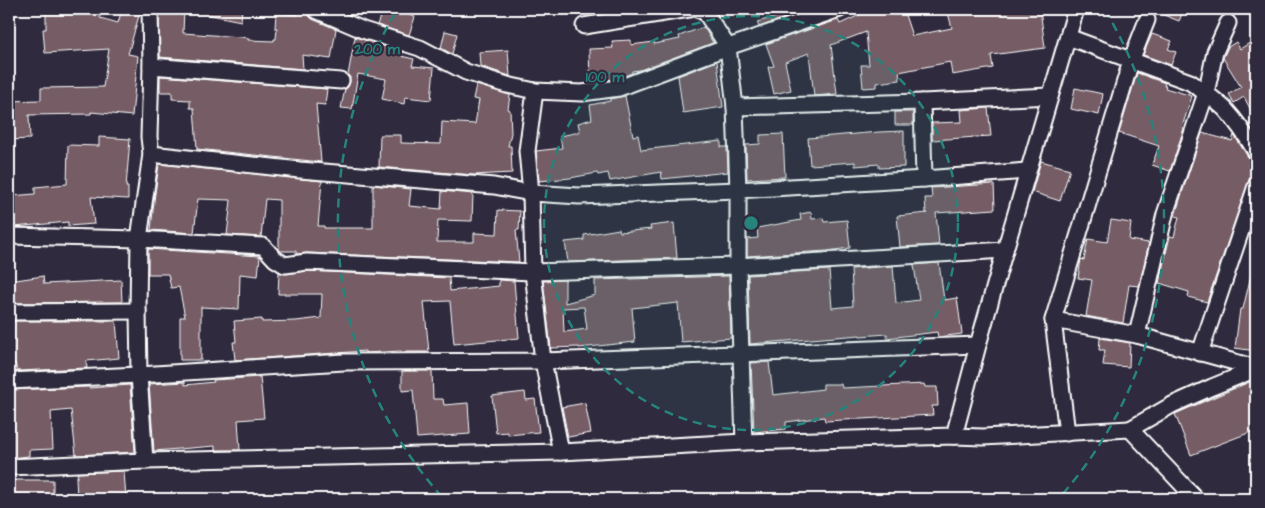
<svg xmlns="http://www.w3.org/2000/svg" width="1265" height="508" viewBox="0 0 1265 508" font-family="'Architects Daughter',sans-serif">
<rect width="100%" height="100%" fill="#2f2a3d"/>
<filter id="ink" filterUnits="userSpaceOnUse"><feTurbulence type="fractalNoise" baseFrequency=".02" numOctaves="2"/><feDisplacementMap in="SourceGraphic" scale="10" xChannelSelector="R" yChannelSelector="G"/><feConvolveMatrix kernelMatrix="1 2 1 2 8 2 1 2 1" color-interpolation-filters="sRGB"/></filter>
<g filter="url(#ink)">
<!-- building -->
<g fill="#745c65" stroke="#fff" fill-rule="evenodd">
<path d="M46 9H100V18L118 23 122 9H129L140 12 128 54 138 56 132 116 91 112V114L29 115 30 139 9 140V101L41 100V88L103 87 109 49 45 53 43 29H46Z"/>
<path d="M159 9H184L183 33 241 37 248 38V40L274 41V39H276L277 28H275L276 13 297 15V13L308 14 312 19 336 29 331 59 302 55 303 69 160 57Z"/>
<path d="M206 9H242L241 21 206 14Z"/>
<path d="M383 9H392L415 17 409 35 377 25Z"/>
<path d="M772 9H790L793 15 759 27 757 22 776 17Z"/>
<path d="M862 9H903L912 36 952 28 947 9H1040L1045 48 991 55 993 68 952 75 950 62 899 72 900 80 877 83V87L863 88 861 65H869L866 32 831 45 837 94 814 96 809 53 785 62 791 90 774 94 768 67 774 66 766 44 838 20 840 24 864 13Z"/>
<path d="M1151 9H1184L1179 21 1151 10Z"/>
<path d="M704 27 713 43 640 70 632 71V73L617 79 590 81 589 49 613 48 612 41 631 40V45L654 42V44L680 39 679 36Z"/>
<path d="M445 31 457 34 452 54 441 48Z"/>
<path d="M1152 34 1172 41 1168 49 1176 52 1171 65 1143 55Z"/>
<path d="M355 37 403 52 401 56 414 59 412 66 434 68 431 100 405 97 404 104 382 99 386 79 358 74 352 109 341 108 345 89 348 87 350 82V77L348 75Z"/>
<path d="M1256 39V120L1244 97 1234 103 1229 94 1241 87 1223 58 1228 47 1236 42 1240 49Z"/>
<path d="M508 50 510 76 480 66 479 52Z"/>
<path d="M717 61 723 107 683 113 678 76Z"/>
<path d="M1137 73 1165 83 1164 86H1166L1165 88 1192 96 1182 127 1184 128 1170 171 1152 165 1159 146 1119 133Z"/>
<path d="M160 76 327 89 325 105 316 104 321 162 197 149 194 108H190V100L172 99V92H160Z"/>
<path d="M476 85 510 95 508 109 510 110 511 133 508 146H511L512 173 474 175 379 167 380 135H401V143L441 144 442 122 475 124 479 100 473 99Z"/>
<path d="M1075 88 1103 94 1099 115 1071 109Z"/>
<path d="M625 96 633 136 638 135 641 150 721 141V147H727L728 172 662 179 661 172 610 181 608 173 598 175 597 173 570 178 539 181 536 151 562 148 560 136 580 132 578 123 592 119 590 105 610 101V99Z"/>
<path d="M988 108 991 136 932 140V123L962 122 961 110Z"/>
<rect x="895" y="112" width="18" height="13"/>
<path d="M904 131V167L879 168V164L855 166V162L810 165 808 138 879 132Z"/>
<path d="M1202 133 1232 141 1234 135 1248 157 1254 161 1249 180 1207 302 1188 297 1189 292 1159 283 1170 236 1174 237 1179 217 1175 216 1182 193Z"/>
<path d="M783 134 785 177 747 179 746 145 760 144V135Z"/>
<path d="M99 137 130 139 126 187H128V199L91 197 94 224 68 226V222L14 227 11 196 35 194V187L67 184 68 145 99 146Z"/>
<path d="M1041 161 1070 169 1060 201 1032 192Z"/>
<path d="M159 164 322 181 318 226H324V228H373V185L411 189 409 206 441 209 442 191 473 194 472 221 438 220 437 242H474V233L497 234 498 210 520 211 519 230H516L519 262 307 253 296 254V251H280L279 249V200L265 199 261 237 227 235 231 200 198 199 194 233 151 230 154 201Z"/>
<path d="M994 184 995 209 936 213 939 245 900 247 897 216 928 213H926L925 198H932L931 188Z"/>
<path d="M811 212 812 219 823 218 824 222 847 220 850 248 827 251 747 256V239L758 238 757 228 801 220 800 214Z"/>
<path d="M1111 220 1131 223 1129 240 1149 243 1139 286 1129 285 1123 323 1086 316 1092 280 1078 278 1081 259 1084 260 1088 239 1107 242Z"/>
<path d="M674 223 677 258 568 262 565 242 584 240V235L619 229 620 232 651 229 650 226Z"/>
<path d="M148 249 260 256 258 276 240 274 239 309 201 307V360H180V317H185L179 287 171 288 168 274H148Z"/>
<path d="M939 263 944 300 957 298 962 334 938 337 937 332 887 338V334L860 336V335L750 344 748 275 829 270 832 308 853 306 851 269 893 266 896 303 919 300 914 265Z"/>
<path d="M307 271 449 278 450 291 499 286V280L514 281 519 338 454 344 450 301 424 302 429 352H401V351L365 353V351L235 360 233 342H236L234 321 262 319V322L296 321 321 318 322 294H278L279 272 286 274Z"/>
<path d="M1252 271 1256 272V351L1235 348 1240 309H1243Z"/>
<path d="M43 276 44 284 121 280 122 302 9 303V281Z"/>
<path d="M729 276 731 338 681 342 678 303 632 308 635 342 579 348V347L551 348 543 281 565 280V303L595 295V280ZM584 307 587 329 564 332 563 308Z"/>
<path d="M9 321H116L119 358 86 361 87 368 17 371 15 363 9 364Z"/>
<path d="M1100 338 1130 343 1129 367 1103 365 1105 350H1099Z"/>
<path d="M769 362 773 395 823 389V384H841L842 388 924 384 925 387H937L938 406H932L933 415 825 421 824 417 786 422V429L754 432 751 363Z"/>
<path d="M402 371H432L433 399H443L444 405 468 403 470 434 417 438 413 390 402 391Z"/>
<path d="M260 377 264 418 238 420 240 450H215V446L154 451 149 384 185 382V385L214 382 213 380Z"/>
<path d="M1254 380 1256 386V430L1191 455 1175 414Z"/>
<path d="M130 385 135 452 76 455 71 410 51 412 53 449 29 450V456L9 458V390L89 387V388Z"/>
<path d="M525 392 526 400 535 399 539 432 508 435V432L496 433 492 396Z"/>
<path d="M585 403 591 433 568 437 562 407Z"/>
<path d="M124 471 126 499H77L76 477H78L77 473Z"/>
<rect x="9" y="480" width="44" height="19"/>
</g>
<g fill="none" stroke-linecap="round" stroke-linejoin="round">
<defs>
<g id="minor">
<path d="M316 10 363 30 420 48 466 72 507 85 535 91 582 93 619 88 728 47 705 12 697 9"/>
<path d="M584 26 689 9"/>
<path d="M1068 37 1190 82C1202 90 1214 99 1225 109 1237 122 1247 137 1256 152"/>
<path d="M151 66 341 81"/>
<path d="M535 91 527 151 531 193 533 272 543 361 561 452"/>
<path d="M922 102 924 179"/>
<path d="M735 107 922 102 1050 96"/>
<path d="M151 154 300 170 494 186 531 193 579 196 738 190 924 179 1027 171"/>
<path d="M9 236 139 239 263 246 275 259 285 265 307 262 533 272 738 266 1005 250"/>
<path d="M9 312 138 311"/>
<path d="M1053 320 1137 335 1256 368"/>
<path d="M1137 335 1165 214 1206 93 1215 52 1228 23"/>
<path d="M1200 353 1256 186"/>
<path d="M9 381 139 375 344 362 543 361 978 345"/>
<path d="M1130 429 1172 405 1212 387 1256 369"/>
<path d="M1067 433 1053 320 1131 61 1147 20"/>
<path d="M954 436 978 345 1005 250 1076 9"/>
<path d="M744 442 738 266V190L735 107 728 47 840 9"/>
<path d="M145 461 139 375 138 311 139 239 151 154 149 137 151 66 150 9"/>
<path d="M9 467 145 461 561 452 744 442 954 436 983 437 1130 429 1196 499"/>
</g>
</defs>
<!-- minor casing -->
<use href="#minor" stroke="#fff" stroke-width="19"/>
<!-- minor -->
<use href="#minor" stroke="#2f2a3d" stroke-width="15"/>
</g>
</g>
<!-- distance rings -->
<circle cx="751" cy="223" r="207" fill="#27847c" fill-opacity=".12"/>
<g fill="none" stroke="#27847c" stroke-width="2.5" stroke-dasharray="9 6">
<circle cx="751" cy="223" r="207"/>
<path d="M442 497A413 413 0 0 1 397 10M1105 10A413 413 0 0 1 1060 497"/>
</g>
<circle cx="751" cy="223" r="8" fill="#27847c" stroke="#2f2a3d" stroke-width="2.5"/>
<g font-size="15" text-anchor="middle" font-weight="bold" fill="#27847c" stroke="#2f2a3d" stroke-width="4.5" stroke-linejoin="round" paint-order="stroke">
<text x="377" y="54">200 m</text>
<text x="605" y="82">100 m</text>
</g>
<!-- margin -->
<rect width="1265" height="508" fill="none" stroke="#2f2a3d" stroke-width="30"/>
<rect x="15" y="15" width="1235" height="478" fill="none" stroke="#fff" stroke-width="2" filter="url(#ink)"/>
</svg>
